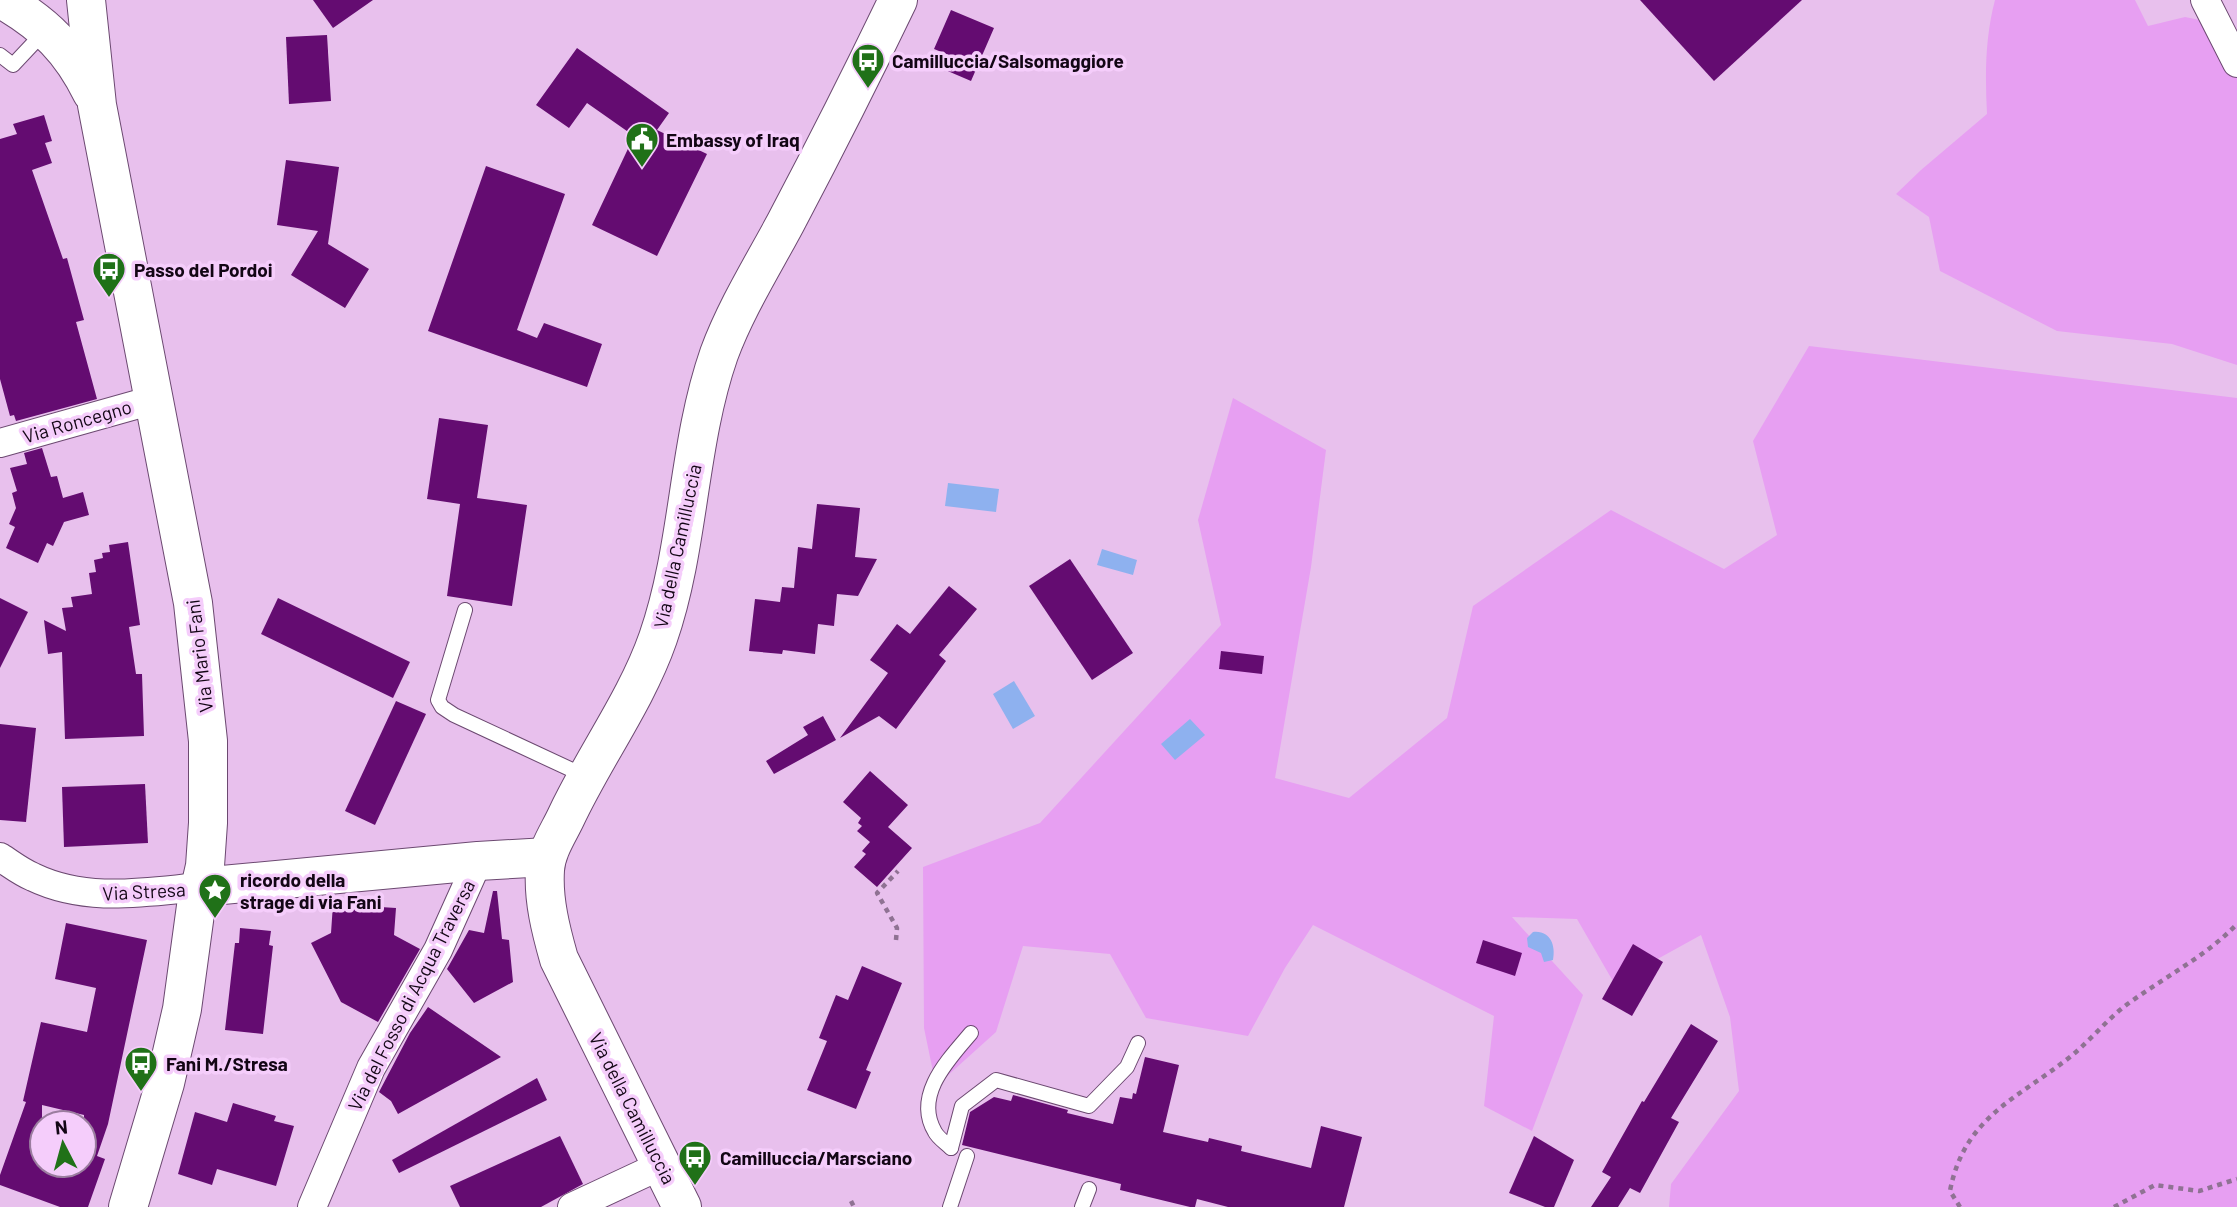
<svg xmlns="http://www.w3.org/2000/svg" width="2237" height="1207" viewBox="0 0 2237 1207" font-family="Barlow,sans-serif">
<rect width="100%" height="100%" fill="#e8c0ed"/>
<!-- green -->
<g fill="#e79ff2">
<path d="M1995 0H2135L2148 26 2185 17 2200 20 2237 35V365L2172 344 2057 331 1940 271 1929 217 1896 194 1921 170 1987 114C1985 75 1985 38 1995 0Z"/>
<path d="M1809 346 2237 398V1207H1669L1671 1184 1739 1091 1730 1017 1701 935 1614 983 1577 919 1512 917 1583 995 1532 1131 1484 1106 1494 1016 1313 925 1285 968 1248 1036 1146 1018 1110 954 1023 946 996 1032 936 1086 924 1028 923 867 1040 823 1221 625 1198 520 1233 398 1326 450 1311 567 1275 778 1349 798 1447 718 1473 606 1611 510 1724 569 1777 535 1753 441Z"/>
</g>
<!-- water -->
<g fill="#8eb1ef">
<path d="M948 483 999 489 996 512 945 506Z"/>
<path d="M1102 549 1137 560 1133 575 1097 565Z"/>
<path d="M1014 681 1035 716 1013 729 993 694Z"/>
<path d="M1190 719 1205 735 1175 760 1161 744Z"/>
<path d="M1533 932C1550 930 1556 945 1553 960L1544 962 1541 953 1528 947 1527 938Z"/>
</g>
<!-- building -->
<g fill="#640c71" fill-rule="evenodd">
<path d="M313 0H373L333 28Z"/>
<path d="M1640 0H1802L1714 81Z"/>
<path d="M951 10 994 28 971 81 943 69 949 55 934 49Z"/>
<path d="M327 35 331 101 289 104 286 37Z"/>
<path d="M577 48 669 113 657 130 707 154 657 256 592 225 634 136 587 103 569 128 536 105Z"/>
<path d="M44 115 52 141 45 143 52 163 32 170 63 259 67 258 84 320 76 322 97 399 16 421 14 415 10 416 0 379V139L17 134 13 124Z"/>
<path d="M286 160 339 167 328 244 369 269 345 308 291 275 318 231 277 225Z"/>
<path d="M486 166 565 194 517 330 537 338 544 323 602 344 587 387 428 331Z"/>
<path d="M439 418 488 425 477 498 527 505 512 606 447 596 460 504 427 499Z"/>
<path d="M42 448 51 477 57 476 63 498 83 492 89 515 64 522 53 546 47 543 38 563 6 548 15 527 9 524 16 508 12 493 17 491 10 468 27 464 24 453Z"/>
<path d="M817 504 860 508 855 557 877 559 858 596 837 594 834 626 818 624 815 654 783 650 782 654 749 651 755 599 780 602 782 587 794 588 798 547 812 549Z"/>
<path d="M128 542 140 625 129 627 136 674H142L144 736 65 739 62 652 48 654 44 620 66 631 62 608 73 607 71 597 92 594 89 573 96 572 94 560 103 558 102 553 110 552 109 545Z"/>
<path d="M1070 559 1133 653 1092 680 1029 586Z"/>
<path d="M949 586 977 609 939 655 946 661 896 729 879 716 840 738 888 673 870 660 897 624 910 634Z"/>
<path d="M0 598 28 612 0 668Z"/>
<path d="M278 598 410 662 393 698 261 634Z"/>
<path d="M1221 651 1264 656 1262 674 1219 669Z"/>
<path d="M396 701 426 714 375 825 345 811Z"/>
<path d="M823 716 836 740 774 774 766 761 808 735 803 727Z"/>
<path d="M0 724 36 728 26 822 0 820Z"/>
<path d="M870 771 908 805 888 827 912 848 877 887 854 867 866 854 862 851 870 842 857 831 862 826 858 823 861 818 843 802Z"/>
<path d="M145 784 148 843 64 847 62 787Z"/>
<path d="M493 891H497L502 939 509 940 513 982 474 1003 447 969 469 930 484 933Z"/>
<path d="M333 904 396 908 394 935 420 949 378 1022 341 1002 311 943 331 933Z"/>
<path d="M66 923 147 940 108 1124 97 1156 105 1159 88 1207H60L0 1185V1175L26 1102 23 1101 41 1022 87 1032 96 988 55 979ZM42 1105 84 1115V1165H42Z"/>
<path d="M240 928 271 931 269 945 273 946 263 1034 225 1030 235 943H239Z"/>
<path d="M1483 940 1522 953 1515 976 1476 963Z"/>
<path d="M1633 944 1663 962 1632 1016 1602 999Z"/>
<path d="M862 966 902 983 866 1070 871 1072 856 1109 807 1090 827 1041 819 1038 836 995 848 1000Z"/>
<path d="M428 1007 501 1057 398 1114 391 1101 379 1092 410 1033Z"/>
<path d="M1691 1024 1718 1041 1671 1118 1679 1122 1640 1193 1630 1188 1618 1207H1591L1611 1177 1602 1172 1642 1101 1644 1102Z"/>
<path d="M1145 1057 1179 1065 1163 1132 1208 1142 1209 1138 1242 1146 1241 1151 1311 1168 1321 1126 1362 1137 1344 1207H1228L1197 1199 1195 1207H1190L1120 1190 1121 1184 962 1145 970 1112 994 1097 1011 1101 1013 1095 1068 1110 1067 1113 1113 1124 1120 1097 1132 1099 1133 1093 1136 1094Z"/>
<path d="M537 1078 547 1100 399 1173 392 1160Z"/>
<path d="M233 1103 276 1116 274 1121 294 1126 276 1186 217 1169 212 1185 178 1174 195 1112 227 1122Z"/>
<path d="M560 1136 583 1184 541 1207H460L450 1186Z"/>
<path d="M1534 1136 1574 1160 1554 1207H1545L1509 1193Z"/>
</g>
<g fill="none" stroke-linecap="round" stroke-linejoin="round">
<defs>
<g id="lane">
<path d="M0 55 13 65 44 32"/>
<path d="M465 610 438 700 442 707 454 715 585 776"/>
<path d="M951 1148 962 1106 996 1080 1089 1106 1127 1067 1138 1043"/>
<path d="M951 1148C946 1143 938 1138 935 1132 913 1095 949 1059 971 1033"/>
<path d="M950 1207 967 1156"/>
<path d="M1082 1207 1089 1189"/>
</g>
<g id="street">
<path d="M2205 0 2237 63"/>
<path d="M0 443 153 400"/>
<path d="M0 857C11 864 21 872 33 877 87 903 144 892 201 887"/>
<path d="M312 1207 371 1068 438 950 478 861"/>
<path d="M572 1207 662 1165"/>
</g>
<g id="secondary">
<path d="M3 0C45 24 71 50 92 93"/>
<path d="M86 0 97 105 193 603 208 741V823L205 866 196 906 182 1009 165 1083 128 1207"/>
<path d="M201 887 478 861 547 857"/>
<path d="M682 1207 559 959C551 931 543 900 545 870 546 851 558 834 566 817 594 757 636 701 658 638 690 546 687 446 719 354 736 308 763 265 786 222 825 148 862 75 898 0"/>
</g>
</defs>
<!-- lane casing -->
<use href="#lane" stroke="#6c4971" stroke-width="16"/>
<!-- street casing -->
<use href="#street" stroke="#6c4971" stroke-width="30"/>
<!-- secondary casing -->
<use href="#secondary" stroke="#6c4971" stroke-width="40"/>
<!-- path -->
<g stroke="#8f7293" stroke-width="4.5" stroke-dasharray="5 5" stroke-linecap="butt">
<path d="M896 940 897 928 877 893 898 871"/>
<path d="M851 1201 854 1207"/>
<path d="M1960 1207 1950 1191C1964 1117 2017 1099 2070 1057 2091 1040 2108 1018 2129 1003 2166 976 2205 957 2237 924"/>
<path d="M2114 1207 2155 1185 2199 1191 2237 1179"/>
</g>
<!-- lane -->
<use href="#lane" stroke="#fff" stroke-width="14"/>
<!-- street -->
<use href="#street" stroke="#fff" stroke-width="28"/>
<!-- secondary -->
<use href="#secondary" stroke="#fff" stroke-width="38"/>
</g>
<!-- icons -->
<defs>
<symbol id="bus-pin" viewBox="-11 -11 22 30"><path d="M0 17L-7.5 6A9.5 9.5 0 1 1 7.5 6Z" fill="#207118" stroke="#f5cdfb"/><path d="M-5-6H5V4H4V6H2V4H-2V6H-4V4H-5ZM-3.5-4V0h7V-4ZM-3.5 1.2v1.5H-2V1.2ZM2 1.2v1.5H3.5V1.2Z" fill="#fff"/></symbol>
<symbol id="civic-pin" viewBox="-11 -11 22 30"><path d="M0 17L-7.5 6A9.5 9.5 0 1 1 7.5 6Z" fill="#207118" stroke="#f5cdfb"/><path d="M-.6-6.5H3V-4.5H.6V-3L4-1V1h2V6H-6V1h2V-1L-.6-3ZM-1.2 2.5V6h2.4V2.5Z" fill="#fff"/></symbol>
<symbol id="sight-pin" viewBox="-11 -11 22 30"><path d="M0 17L-7.5 6A9.5 9.5 0 1 1 7.5 6Z" fill="#207118" stroke="#f5cdfb"/><path d="M0-6L1.8-2.2L6-1.7L2.9 1.2L3.7 5.4L0 3.3L-3.7 5.4L-2.9 1.2L-6-1.7L-1.8-2.2Z" fill="#fff"/></symbol>
</defs>
<g fill-rule="evenodd">
<use href="#bus-pin" x="849" y="41" width="38" height="52"/>
<use href="#civic-pin" x="623" y="120" width="38" height="52"/>
<use href="#bus-pin" x="90" y="250" width="38" height="52"/>
<use href="#sight-pin" x="196" y="871" width="38" height="52"/>
<use href="#bus-pin" x="122" y="1044" width="38" height="52"/>
<use href="#bus-pin" x="676" y="1138" width="38" height="52"/>
</g>
<g text-anchor="middle" dominant-baseline="central" stroke-width="7" stroke-linejoin="round" paint-order="stroke">
<!-- poi labels -->
<g font-size="19" font-weight="bold" fill="#130615" stroke="#f5cdfb" text-anchor="start">
<text x="892" y="60">Camilluccia/Salsomaggiore</text>
<text x="666" y="139">Embassy of Iraq</text>
<text x="134" y="269">Passo del Pordoi</text>
<text x="240" y="879">ricordo della<tspan x="240" dy="22">strage di via Fani</tspan></text>
<text x="166" y="1063">Fani M./Stresa</text>
<text x="720" y="1157">Camilluccia/Marsciano</text>
</g>
<!-- street labels -->
<g font-size="19" fill="#130615" stroke="#f5cdfb">
<text transform="translate(77 421) rotate(-16)">Via Roncegno</text>
<text transform="translate(677 546) rotate(-78)">Via della Camilluccia</text>
<text transform="translate(199 656) rotate(-97)">Via Mario Fani</text>
<text transform="translate(144 891) rotate(-3)">Via Stresa</text>
<text transform="translate(411 995) rotate(-63)">Via del Fosso di Acqua Traversa</text>
<text transform="translate(633 1108) rotate(63)">Via della Camilluccia</text>
</g>
</g>
<!-- north arrow -->
<g transform="translate(63 1144) rotate(354)"><circle r="33" fill="#f5cdfb" stroke="#9b7d9f" stroke-width="2"/>
<path d="M0-5L12 26L0 18L-12 26Z" fill="#207118"/>
<text y="-10" font-size="19" font-weight="bold" text-anchor="middle" fill="#130615">N</text>
</g>
</svg>
